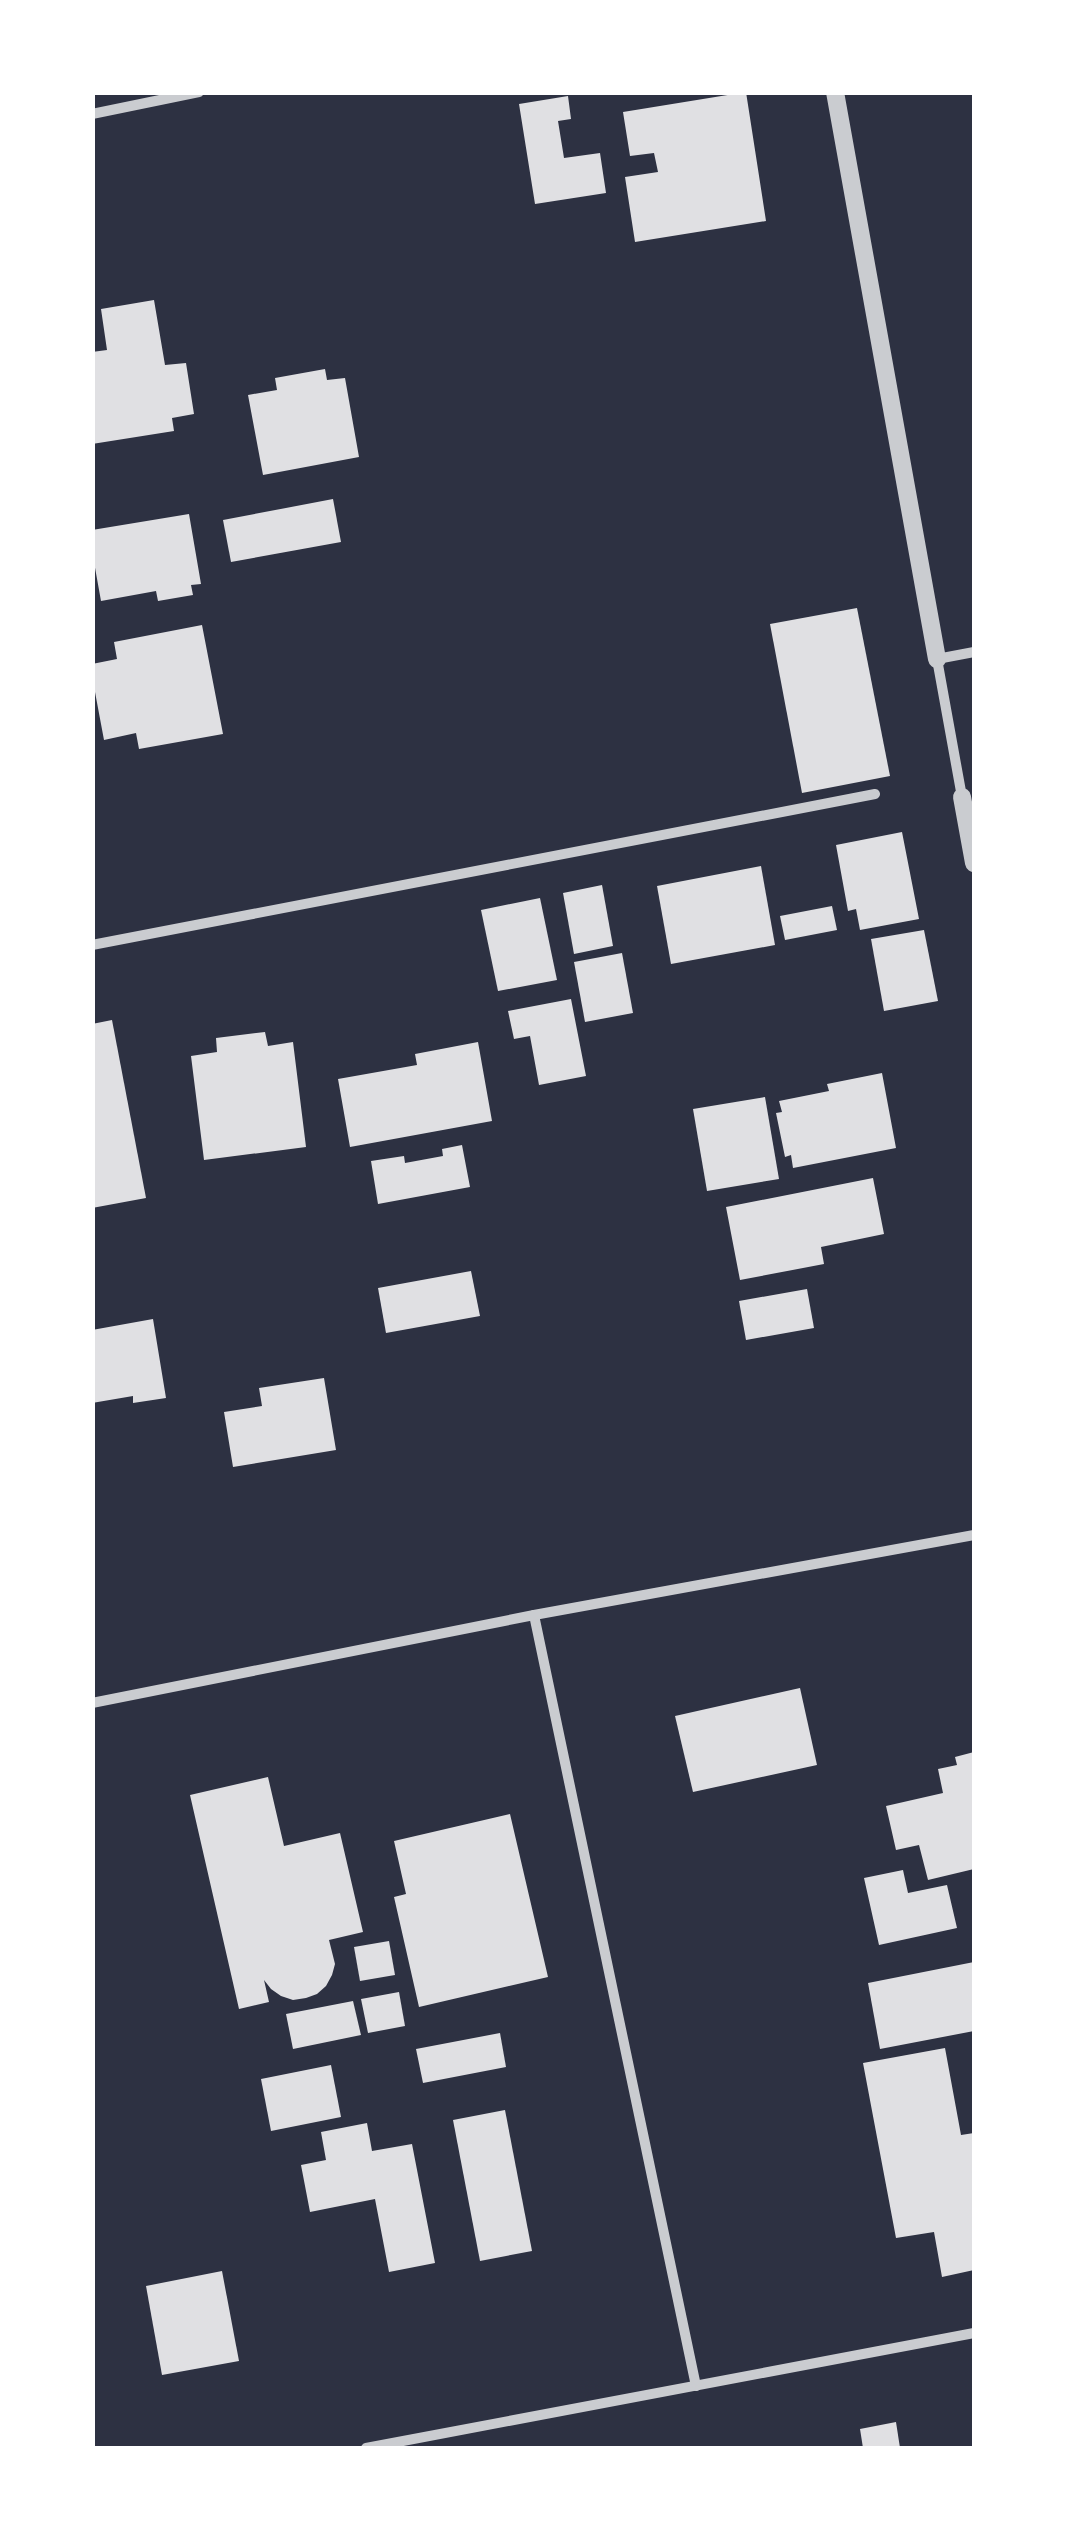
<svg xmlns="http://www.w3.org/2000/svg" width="1067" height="2541" viewBox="0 0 1067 2541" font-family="'Fira Sans',sans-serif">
<rect width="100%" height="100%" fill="#2d3142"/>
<!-- building -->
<g fill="#e0e0e3">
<path d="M746 92 766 221 635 242 625 177 658 172 654 153 630 156 623 112Z"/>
<path d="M568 96 571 119 558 121 564 158 600 153 606 193 535 204 519 104Z"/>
<path d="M154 300 165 365 186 363 194 414 172 418 174 431 92 444V352L107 350 101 309Z"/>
<path d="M325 369 327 380 345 378 359 457 263 475 248 395 277 390 275 378Z"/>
<path d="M333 499 341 542 231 562 223 520Z"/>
<path d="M189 514 201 584 191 585 193 595 158 601 156 591 101 601 92 551V530Z"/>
<path d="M857 608 890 776 802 793 770 624Z"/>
<path d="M202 625 223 734 139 749 136 733 104 740 92 676V664L117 659 114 642Z"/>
<path d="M902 832 919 919 860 930 856 909 848 911 836 845Z"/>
<path d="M761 866 775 945 671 964 657 886Z"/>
<path d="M602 885 613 946 574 954 563 893Z"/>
<path d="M540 898 557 980 498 991 481 910Z"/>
<path d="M832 906 837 930 785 940 780 916Z"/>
<path d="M924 930 938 1001 884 1011 871 939Z"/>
<path d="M622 953 633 1013 585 1022 574 962Z"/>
<path d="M571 999 586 1076 539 1085 530 1036 514 1039 508 1011Z"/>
<path d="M112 1020 146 1198 92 1208V1024Z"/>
<path d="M265 1032 268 1046 293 1042 306 1147 204 1160 191 1056 217 1052 216 1038Z"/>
<path d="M478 1042 492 1121 350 1147 338 1079 417 1065 415 1054Z"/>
<path d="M882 1073 896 1148 793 1168 791 1155 785 1157 776 1113 782 1112 779 1101 829 1091 827 1084Z"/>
<path d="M765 1097 779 1179 707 1191 693 1109Z"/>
<path d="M462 1145 470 1187 378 1204 371 1161 404 1156 405 1163 443 1156 442 1149Z"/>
<path d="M873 1178 884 1234 821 1247 824 1264 740 1280 726 1207Z"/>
<path d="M471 1271 480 1316 386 1333 378 1288Z"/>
<path d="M807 1289 814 1328 746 1340 739 1301Z"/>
<path d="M153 1319 166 1398 133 1403V1396L92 1403V1330Z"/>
<path d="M324 1378 336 1450 233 1467 224 1412 262 1406 259 1388Z"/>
<path d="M800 1688 817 1765 693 1792 675 1716Z"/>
<path d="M974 1752V1869L928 1880 919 1845 896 1850 886 1806 943 1793 938 1769 957 1765 955 1757Z"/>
<path d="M268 1777 284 1846 340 1833 363 1932 329 1940 335 1964 332 1975 326 1986 317 1994 306 1998 293 2000 281 1996 271 1989 264 1980 269 2002 239 2009 190 1795Z"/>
<path d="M510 1814 548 1977 419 2007 394 1897 406 1894 394 1841Z"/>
<path d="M903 1870 908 1893 947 1885 957 1928 879 1945 864 1878Z"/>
<path d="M389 1941 395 1975 360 1981 354 1947Z"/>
<path d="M974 1962V2031L880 2049 868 1983Z"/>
<path d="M399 1992 405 2026 368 2033 361 1999Z"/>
<path d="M353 2001 361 2035 293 2049 286 2014Z"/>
<path d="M500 2033 506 2067 423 2083 416 2049Z"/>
<path d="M945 2048 961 2135 974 2133V2270L942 2277 934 2232 896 2238 863 2063Z"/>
<path d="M331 2065 341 2117 271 2131 261 2079Z"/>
<path d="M505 2110 532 2251 480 2261 453 2120Z"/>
<path d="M367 2123 372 2151 412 2144 435 2263 389 2272 375 2199 310 2212 301 2165 326 2160 321 2132Z"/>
<path d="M222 2271 239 2361 162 2375 146 2286Z"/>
<path d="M896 2422 900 2448H863L860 2429Z"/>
</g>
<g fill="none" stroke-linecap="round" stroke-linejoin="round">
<!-- minor -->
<g stroke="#caccd0" stroke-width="10">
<path d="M92 114 199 92"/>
<path d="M962 797 937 659 974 652"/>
<path d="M92 945 875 794"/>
<path d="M534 1615 696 2386"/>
<path d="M92 1703 534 1615 974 1535"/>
<path d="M366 2448 974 2333"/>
</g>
<!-- tertiary -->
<g stroke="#caccd0" stroke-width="18">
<path d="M835 92 937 659"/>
<path d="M962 797 974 863"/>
</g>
</g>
<!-- border -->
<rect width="1067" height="2541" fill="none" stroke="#ffffff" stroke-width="190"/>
</svg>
